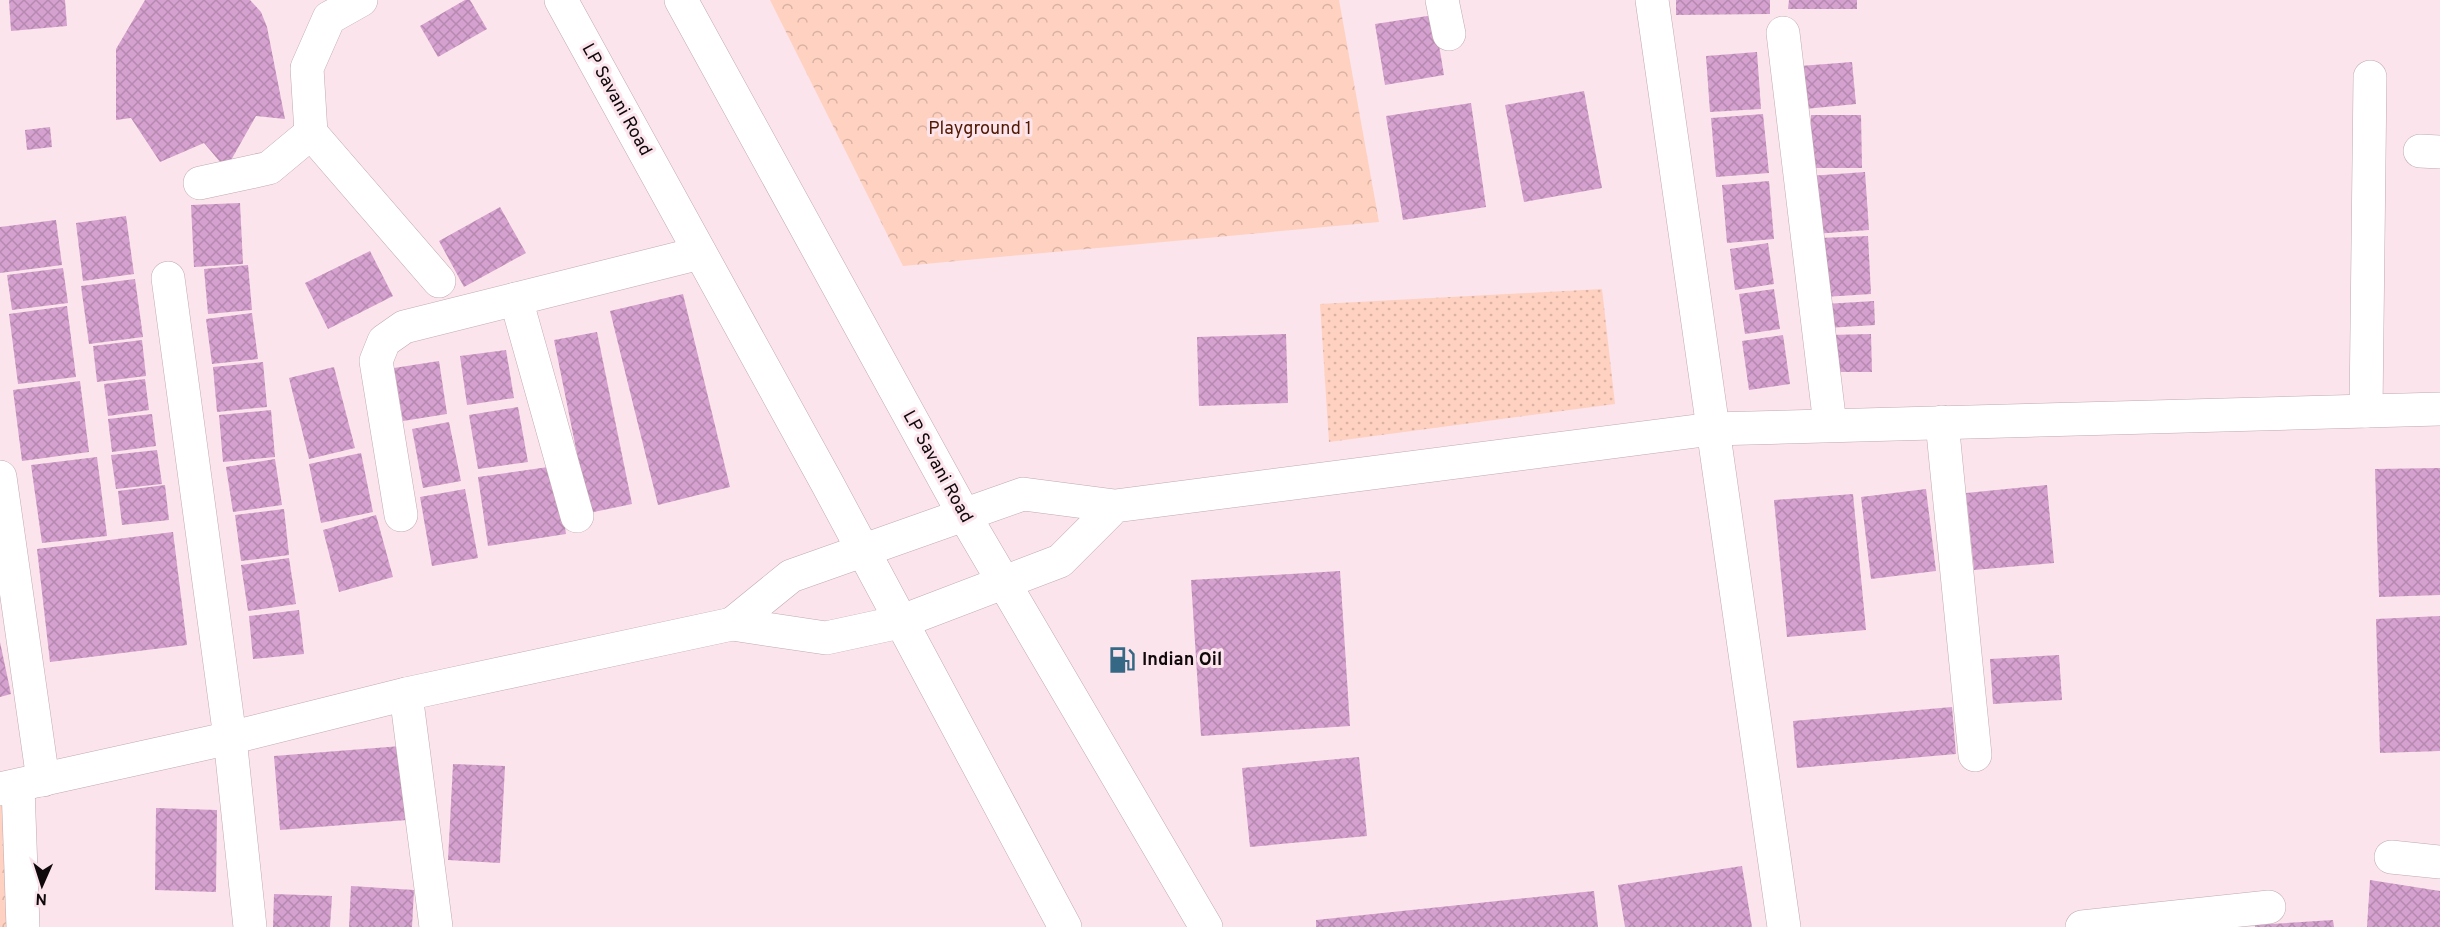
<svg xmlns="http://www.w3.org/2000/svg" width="2440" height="927" viewBox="0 0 2440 927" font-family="Overpass,sans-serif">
<defs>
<pattern id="grass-dots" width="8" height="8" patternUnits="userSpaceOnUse" patternTransform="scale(1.5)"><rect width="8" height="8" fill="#fed1c0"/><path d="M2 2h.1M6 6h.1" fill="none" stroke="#d9b2a4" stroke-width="1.8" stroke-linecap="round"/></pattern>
<pattern id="park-crowns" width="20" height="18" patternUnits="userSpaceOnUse" patternTransform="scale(1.5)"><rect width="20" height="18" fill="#fed1c0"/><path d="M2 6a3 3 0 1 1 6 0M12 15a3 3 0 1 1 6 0" fill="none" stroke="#d9b2a4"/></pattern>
<pattern id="building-cross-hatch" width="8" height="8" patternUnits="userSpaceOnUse" patternTransform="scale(1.5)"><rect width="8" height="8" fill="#d5a1ce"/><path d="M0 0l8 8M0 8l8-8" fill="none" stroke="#b689b0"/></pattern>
</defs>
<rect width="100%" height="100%" fill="#fce4ec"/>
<!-- grass -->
<path fill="url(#grass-dots)" d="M1602 289 1615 404 1329 442 1320 304Z"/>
<!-- park -->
<g fill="url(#park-crowns)">
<path d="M770 0H1339L1379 222 903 266Z"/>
<path d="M15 791 22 927H0V794Z"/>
</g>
<!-- building -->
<g fill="url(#building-cross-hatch)">
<path d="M9 0H65L67 26 11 31Z"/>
<path d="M145 0H250L261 12 267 27 285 119 256 116 226 169 204 143 160 162 131 118 116 120V49Z"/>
<path d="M465 0H470L487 29 438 57 420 26Z"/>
<path d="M1676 0H1770V14L1676 15Z"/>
<path d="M1789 0H1857V9H1788Z"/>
<path d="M1434 15 1444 75 1385 85 1375 24Z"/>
<path d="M1757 52 1761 109 1710 112 1706 56Z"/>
<path d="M1852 62 1856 104 1805 109 1800 66Z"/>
<path d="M1584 91 1602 188 1524 202 1505 105Z"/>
<path d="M1471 103 1486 207 1403 220 1386 116Z"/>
<path d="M1763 114 1769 173 1716 177 1711 118Z"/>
<path d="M1811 115H1861L1862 168H1811Z"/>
<path d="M50 127 52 147 27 150 25 130Z"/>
<path d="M1865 172 1869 230 1814 234 1809 176Z"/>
<path d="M1769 181 1774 239 1727 243 1722 185Z"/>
<path d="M240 203 243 264 194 267 191 205Z"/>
<path d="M500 207 526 253 464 287 439 241Z"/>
<path d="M126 216 134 274 83 281 76 223Z"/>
<path d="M56 220 62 265 0 273V227Z"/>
<path d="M1868 236 1871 294 1824 297 1820 238Z"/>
<path d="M1768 243 1774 284 1735 290 1730 249Z"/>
<path d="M370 251 393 296 328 329 305 283Z"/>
<path d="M248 265 252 310 208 314 204 269Z"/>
<path d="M63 268 68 303 12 310 7 275Z"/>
<path d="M135 279 143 337 89 344 81 286Z"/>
<path d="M1774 289 1780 329 1745 334 1739 294Z"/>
<path d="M683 294 730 487 658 505 610 311Z"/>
<path d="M1874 301 1875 325 1827 328 1825 304Z"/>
<path d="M67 306 76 377 18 384 9 314Z"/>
<path d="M252 313 258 359 212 364 206 319Z"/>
<path d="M597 332 632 504 589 513 554 340Z"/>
<path d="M1286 334 1288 403 1199 406 1197 337Z"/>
<path d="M1871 334 1872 372H1830L1829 335Z"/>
<path d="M1783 335 1790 384 1749 390 1742 341Z"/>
<path d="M142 340 146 376 97 382 93 346Z"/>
<path d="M506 350 514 398 467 405 460 356Z"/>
<path d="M439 361 447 414 403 421 394 368Z"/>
<path d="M263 362 267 407 217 412 213 367Z"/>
<path d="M334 367 355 448 309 459 289 378Z"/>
<path d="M145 379 149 410 108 416 104 384Z"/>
<path d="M80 381 89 452 22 461 13 390Z"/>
<path d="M518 407 528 462 478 469 469 415Z"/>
<path d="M271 410 275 457 223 462 219 415Z"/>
<path d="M152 414 156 446 112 452 108 419Z"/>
<path d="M449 422 461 481 423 488 412 429Z"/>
<path d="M157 450 162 484 116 489 111 455Z"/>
<path d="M361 453 373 512 321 523 309 464Z"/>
<path d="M97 457 107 536 42 543 31 465Z"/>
<path d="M275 459 282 505 233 512 226 467Z"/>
<path d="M555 466 566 534 488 546 478 477Z"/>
<path d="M2440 468V595L2379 597 2375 469Z"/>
<path d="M165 485 169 520 122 525 118 491Z"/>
<path d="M2047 485 2054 563 1974 570 1966 493Z"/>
<path d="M465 489 478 558 432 566 420 497Z"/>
<path d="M1926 489 1936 571 1871 579 1861 497Z"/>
<path d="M1853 494 1866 630 1787 637 1774 500Z"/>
<path d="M284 509 289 555 241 561 235 515Z"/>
<path d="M376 515 393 577 339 592 323 530Z"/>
<path d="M173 532 187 645 50 662 37 549Z"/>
<path d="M289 558 296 604 248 611 241 565Z"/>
<path d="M1340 571 1350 726 1201 736 1191 580Z"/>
<path d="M299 610 304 654 253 659 249 616Z"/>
<path d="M2440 616V751L2380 753 2376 619Z"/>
<path d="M0 642 11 694 0 697Z"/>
<path d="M2059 655 2062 700 1993 704 1990 659Z"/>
<path d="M1952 707 1956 754 1797 768 1793 721Z"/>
<path d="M401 746 407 820 280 830 274 756Z"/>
<path d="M1359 757 1367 836 1250 847 1242 768Z"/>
<path d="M453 764 505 766 500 863 448 860Z"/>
<path d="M156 808 217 810 216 892 155 890Z"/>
<path d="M1742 866 1752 927H1625L1618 885Z"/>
<path d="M2370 880 2440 891V927H2367Z"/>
<path d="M351 886 414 890 412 927H349Z"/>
<path d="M1594 891 1598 927H1316V920Z"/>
<path d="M274 894 332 896 330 927H273Z"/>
<path d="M2333 920 2334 927H2255V925Z"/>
</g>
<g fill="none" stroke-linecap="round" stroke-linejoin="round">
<defs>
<g id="minor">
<path d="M361 0 329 18 307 68 311 133 439 281"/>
<path d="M1442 0 1449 34"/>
<path d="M1652 0 1784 927"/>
<path d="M1783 33 1830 425"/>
<path d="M2420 151 2440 152"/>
<path d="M200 183 269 168 311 133"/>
<path d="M168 278 230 738 250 927"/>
<path d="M516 299 577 516"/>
<path d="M2366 411 2370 77"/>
<path d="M1942 422 1975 755"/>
<path d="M0 477 43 780"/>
<path d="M1115 506 1060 561 900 622 826 638 732 624 791 576 1023 494 1115 506 1712 429 2440 409"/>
<path d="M401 515 376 361 384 341 404 327 700 253"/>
<path d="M406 694 436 927"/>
<path d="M18 787 23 927"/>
<path d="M0 789 230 738 406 694 732 624"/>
<path d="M2391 857 2440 862"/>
<path d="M2082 927 2269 907"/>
</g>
<g id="major">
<path d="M561 0 827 483 1065 927"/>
<path d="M681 0 963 513 1206 927"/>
</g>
</defs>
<!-- minor casing -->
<use href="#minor" stroke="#c0a9b1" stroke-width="34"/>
<!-- major casing -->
<use href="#major" stroke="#c0a9b1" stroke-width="34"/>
<!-- minor -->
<use href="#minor" stroke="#fff" stroke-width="33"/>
<!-- major -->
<use href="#major" stroke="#fff" stroke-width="33"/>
</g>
<!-- icons -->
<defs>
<symbol id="fuel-bare" viewBox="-9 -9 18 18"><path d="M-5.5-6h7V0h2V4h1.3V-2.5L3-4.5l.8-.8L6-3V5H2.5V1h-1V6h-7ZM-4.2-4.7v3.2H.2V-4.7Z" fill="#356885" stroke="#fce4ec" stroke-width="2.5" paint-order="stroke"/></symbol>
</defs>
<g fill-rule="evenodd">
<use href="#fuel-bare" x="1103" y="641" width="38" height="38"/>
</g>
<g text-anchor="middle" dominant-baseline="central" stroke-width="6" stroke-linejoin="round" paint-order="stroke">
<!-- street labels -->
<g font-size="18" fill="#10090c" stroke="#fce4ec">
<text transform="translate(616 100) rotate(61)">LP Savani Road</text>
<text transform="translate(937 467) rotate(61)">LP Savani Road</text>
</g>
<!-- park labels -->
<g font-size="18" fill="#521900" stroke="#fce4ec">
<text x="980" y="129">Playground 1</text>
</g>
<!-- poi labels -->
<g font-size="18" font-weight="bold" fill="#10090c" stroke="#fce4ec" text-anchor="start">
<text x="1142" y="660">Indian Oil</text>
</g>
</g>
<!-- north arrow -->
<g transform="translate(42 885) rotate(183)" stroke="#fce4ec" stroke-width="4.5" paint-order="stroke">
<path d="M0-4.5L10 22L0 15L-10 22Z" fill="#10090c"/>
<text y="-9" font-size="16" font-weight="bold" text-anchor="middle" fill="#10090c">N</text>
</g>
</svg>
